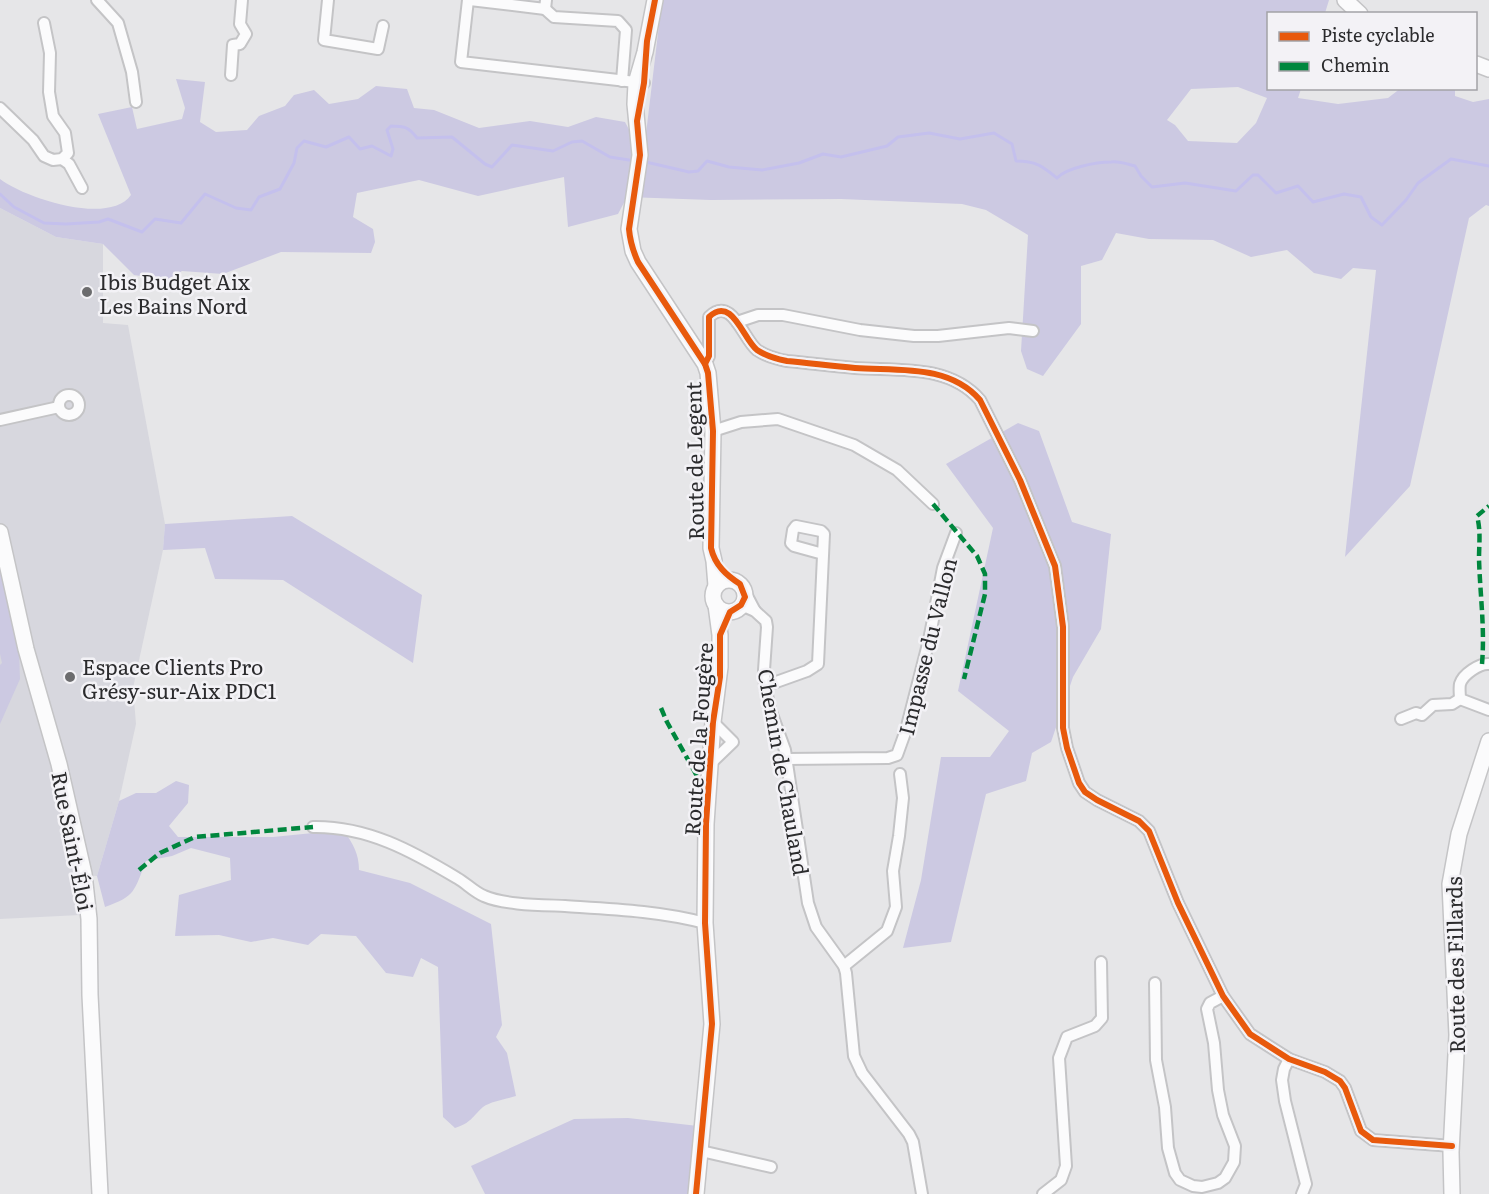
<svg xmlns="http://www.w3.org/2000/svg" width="1489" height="1194" viewBox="0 0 1489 1194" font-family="Literata,serif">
<rect width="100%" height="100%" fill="#e6e6e8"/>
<!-- built -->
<path fill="#d7d7de" d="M0 208 56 237 103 244V323L128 325 165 524 163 550 133 688 136 724 119 801 97 876 74 875 80 915 0 919Z"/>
<!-- green -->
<g fill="#ccc9e2" fill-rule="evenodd">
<path d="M662 0H1329L1325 13 1268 14V88L1301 89 1298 98 1338 104 1388 98 1401 88 1455 89V96L1473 102 1489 99V206L1486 205 1469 218 1410 486 1345 557 1376 270 1353 268 1341 279 1314 273 1287 250 1251 257 1213 240 1149 239 1116 233 1102 260 1081 266V324L1043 376 1027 369 1021 351 1028 235 986 210 962 204 841 199 711 200 627 197 618 214 568 227 564 177 478 196 419 180 357 193 353 217 373 229 375 242 371 253 281 252 223 274 182 271 167 280 134 275 103 244 56 237 0 208V179C25 198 109 226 131 195L98 114 132 107 137 129 182 119 185 108 176 79 205 82 200 122 216 132 247 130 259 116 285 106 294 95 314 90 329 104 358 99 376 86 407 89 414 108 434 110 479 128 530 121 568 127 596 117 625 122 635 141 645 142ZM1238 87 1267 98 1256 123 1237 143 1188 141 1175 125 1167 120 1191 89Z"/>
<path d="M1018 423 1039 431 1072 522 1111 534 1101 629 1073 677 1051 742 1032 753 1026 781 986 794 951 942 903 948 921 880 941 757H990L1009 731 958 691 993 528 946 464Z"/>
<path d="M292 516 422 595 413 663 283 580 215 579 205 548 163 550 165 524Z"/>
<path d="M0 560 19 652 20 679 0 724V665L2 663 0 654Z"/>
<path d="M176 781 189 785 188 803 169 826 178 837H273L343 830C353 843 359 854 359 870L410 883 491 924 502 1025 496 1037 507 1053 516 1096C507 1099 491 1101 483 1107 472 1117 471 1123 455 1128L443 1117 438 967 421 958 413 977 386 973 356 936 321 934 308 945 273 938 251 942 219 935 175 936 179 895 231 880 230 858 191 848 172 856 146 861C134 891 136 896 105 907L97 876 119 801 136 793H156Z"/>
<path d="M628 1118 698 1126 692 1194H485L471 1166 574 1119Z"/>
</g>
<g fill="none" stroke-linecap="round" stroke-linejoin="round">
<!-- stream -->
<g stroke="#c4c0ed" stroke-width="3">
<path d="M646 162 689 172 698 171 707 161 729 167 762 170 799 163 823 154 841 157 887 146 898 137 929 133 960 139 994 133 1012 144 1016 161C1036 161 1042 166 1057 178 1066 168 1096 162 1111 162 1119 161 1127 164 1135 166L1141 176 1152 187 1185 183 1236 191 1253 175H1258L1276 193 1298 186 1313 202 1344 194 1361 197 1371 217 1382 225 1406 200 1418 183 1451 159 1489 166"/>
<path d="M0 194 14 207 44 223 66 224 99 222 108 219 142 232 155 219 181 223 205 194 236 208 251 210 259 197 280 189 294 163 297 148 304 141 326 147 349 137 360 149 372 146 391 156 393 149 387 130 391 126C404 126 409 127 417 138L452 137 485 164 492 167 512 145 553 151 572 142 582 141 610 157 629 160"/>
</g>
<defs>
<g id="street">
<path d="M97 0 118 23 132 72 136 102"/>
<path d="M328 0 324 40 378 49 383 26"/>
<path d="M468 0 461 62 644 83"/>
<path d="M470 0 545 9 546 0"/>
<path d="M545 9 554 17 618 21 626 30 622 81"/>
<path d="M231 75 233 45 240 44 246 34 240 24 242 0"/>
<path d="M0 108 33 140 44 156 53 160 62 159 68 153 65 133 53 116 49 92 50 53 44 23"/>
<path d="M62 159 69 164 82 188"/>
<path d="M737 322 758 315H783L860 330 914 336H938L1009 328 1033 331"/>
<path d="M705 364 709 356V317C732 295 743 339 757 350 766 356 776 359 787 361 809 363 832 366 855 368 898 371 949 364 980 400L1020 480 1055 566 1063 627V728L1067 748 1079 783 1085 792 1097 800 1139 821 1149 831 1178 903 1223 996 1250 1034 1289 1059 1325 1072 1340 1081 1345 1088 1361 1131 1373 1140 1452 1146"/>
<circle cx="69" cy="405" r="10"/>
<path d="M0 420 59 407"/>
<path d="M713 431 741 422 778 419 854 445 897 470 933 504"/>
<path d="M745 592 755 611"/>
<path d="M741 605 755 611 766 621 767 627 764 670 765 686 770 709 785 750 808 903 816 927 844 966 846 973 854 1056 862 1073 909 1134 913 1142 922 1194"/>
<path d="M1489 664C1480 663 1463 674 1460 684 1459 688 1460 695 1460 699L1489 710"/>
<path d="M765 686 807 671 818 664 824 534 821 531 796 526 793 530 791 543 794 546 823 554"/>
<path d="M1401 719 1416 713 1422 715 1433 705 1452 704 1460 699"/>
<path d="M786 759 888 758 897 755 906 730 929 640 943 568 956 533"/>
<path d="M710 764 733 742 713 722"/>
<path d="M313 827C367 826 412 851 457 878 466 883 474 892 484 896 504 905 542 905 565 906 611 909 661 911 705 923"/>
<path d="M844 966 887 931 896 907 893 871 899 836 903 798 900 774"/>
<path d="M1155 983 1156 1060 1165 1107 1168 1148 1175 1173 1180 1180 1193 1186 1202 1187 1218 1183 1225 1178 1234 1162 1235 1146 1223 1115 1218 1090 1214 1043 1207 1009 1210 1003 1223 996"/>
<path d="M1289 1059 1284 1069 1282 1080 1285 1101 1306 1184 1302 1194"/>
<path d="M701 1151 771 1167"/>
<path d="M1043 1194 1061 1180 1066 1166 1059 1058 1067 1037 1095 1026 1102 1018 1101 962"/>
</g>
<g id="secondary">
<path d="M655 0 645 52 636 83 635 104 640 155 629 229 633 251 638 262 705 364 708 373 713 431 711 548 714 561 716 586"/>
<path d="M1345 0 1360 14"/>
<path d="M1476 64 1489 69"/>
<path d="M0 532 26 649 59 764 84 874 89 919 90 995 100 1194"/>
<circle cx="729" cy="596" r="16"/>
<path d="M696 1194 712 1024 705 923 706 824 713 722 720 667V635L716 605"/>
<path d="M1452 1194 1451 1152 1457 1035 1450 884 1459 834 1489 741"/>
</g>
</defs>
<!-- street casing -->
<use href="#street" stroke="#c4c4c6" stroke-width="14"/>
<!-- secondary casing -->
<use href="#secondary" stroke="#c4c4c6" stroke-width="18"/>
<!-- street -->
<use href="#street" stroke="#fbfbfc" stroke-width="10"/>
<!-- secondary -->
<use href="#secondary" stroke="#fbfbfc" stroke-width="15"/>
<!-- quiet -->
<g stroke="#00873e" stroke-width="4.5" stroke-dasharray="9 4.5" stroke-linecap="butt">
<path d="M933 504 977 556 985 574V594L964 679"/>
<path d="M1482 664C1485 628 1480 594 1479 559 1479 544 1481 531 1477 516L1489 506"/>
<path d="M661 708 667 722 707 794"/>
<path d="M139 870 160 853 195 837 313 827"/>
</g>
<defs>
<g id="cycleway">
<path d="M655 0 647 41 644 83 637 121 640 155 629 229C630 241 633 251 638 262L705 364 708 373 713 431 711 548C715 565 726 575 740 584L745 597 741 605 730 612 720 635V677L713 722 706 824 705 923 712 1024 696 1194"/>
<path d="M705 364 709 356V317C732 295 743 339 757 350 766 356 776 359 787 361 809 363 832 366 855 368 898 371 949 364 980 400L1020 480 1055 566 1063 627V728L1067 748 1079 783 1085 792 1097 800 1139 821 1149 831 1178 903 1223 996 1250 1034 1289 1059 1325 1072 1340 1081 1345 1088 1361 1131 1373 1140 1452 1146"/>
</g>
</defs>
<!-- cycleway casing -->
<use href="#cycleway" stroke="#f3f2f6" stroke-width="10"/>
<!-- cycleway -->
<use href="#cycleway" stroke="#e8590c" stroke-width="6"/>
</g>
<!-- markers -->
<g fill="#6c6c6e" stroke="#f3f2f6" stroke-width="2">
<circle cx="87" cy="292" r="6"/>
<circle cx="70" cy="677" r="6"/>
</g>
<g text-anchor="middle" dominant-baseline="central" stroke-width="5" stroke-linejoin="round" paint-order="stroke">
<!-- poi labels -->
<g font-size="21" fill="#2b2b2d" stroke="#f3f2f6" text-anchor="start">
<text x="99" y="280">Ibis Budget Aix<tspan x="99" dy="24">Les Bains Nord</tspan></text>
<text x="82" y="665">Espace Clients Pro<tspan x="82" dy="24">Grésy-sur-Aix PDC1</tspan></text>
</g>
<!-- street labels -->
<g font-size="21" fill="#2b2b2d" stroke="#f3f2f6">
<text transform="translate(693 461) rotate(-91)">Route de Legent</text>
<text transform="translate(926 646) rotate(-76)">Impasse du Vallon</text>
<text transform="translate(697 739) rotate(-86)">Route de la Fougère</text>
<text transform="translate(785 772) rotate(80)">Chemin de Chauland</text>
<text transform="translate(74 841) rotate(79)">Rue Saint-Éloi</text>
<text transform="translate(1454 965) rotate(-91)">Route des Fillards</text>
</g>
</g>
<!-- legend -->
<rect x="1267" y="12" width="210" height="78" fill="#f3f2f6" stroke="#a3a2a6" stroke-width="1.5"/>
<rect x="1279" y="32" width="30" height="9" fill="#e8590c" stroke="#a3a2a6" stroke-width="1.5"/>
<text x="1321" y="42" font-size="18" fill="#2b2b2d">Piste cyclable</text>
<rect x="1279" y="62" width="30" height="9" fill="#00873e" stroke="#a3a2a6" stroke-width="1.5"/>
<text x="1321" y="72" font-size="18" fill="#2b2b2d">Chemin</text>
</svg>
